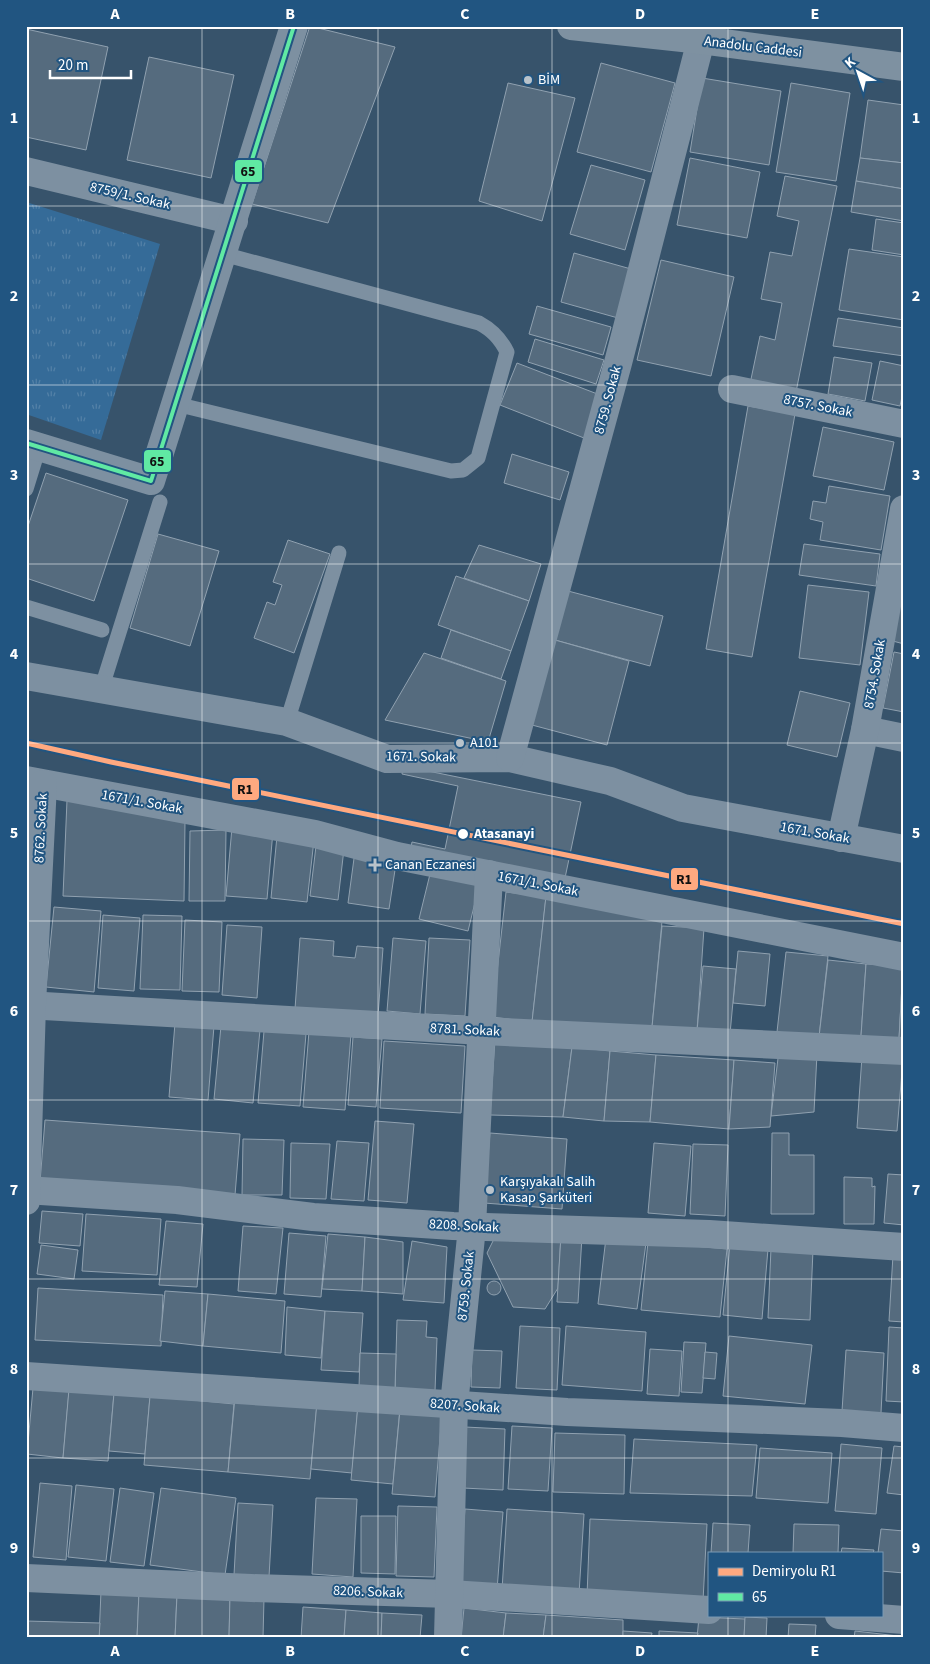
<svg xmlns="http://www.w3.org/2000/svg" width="930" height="1664" viewBox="0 0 930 1664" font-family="'Source Sans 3',sans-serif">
<defs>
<pattern id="park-tufts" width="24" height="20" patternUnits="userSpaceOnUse" patternTransform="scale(1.25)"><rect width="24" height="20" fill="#356b98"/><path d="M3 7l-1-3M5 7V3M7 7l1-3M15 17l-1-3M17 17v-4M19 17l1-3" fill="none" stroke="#5381a7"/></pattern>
</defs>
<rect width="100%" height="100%" fill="#37536b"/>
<!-- park -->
<path fill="url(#park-tufts)" d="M26 202 160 244 101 440 26 414Z"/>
<!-- building -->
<g fill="#556b7e" stroke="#90a1b0">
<path d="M310 26 395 47 328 223 252 204Z"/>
<path d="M26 29 108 47 86 150 26 137Z"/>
<path d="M149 57 234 75 211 178 127 160Z"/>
<path d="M601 63 675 83 651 172 577 152Z"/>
<path d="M702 78 781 91 769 165 690 152Z"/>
<path d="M508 83 575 98 542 221 479 201Z"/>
<path d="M791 83 850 93 836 181 776 172Z"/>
<path d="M868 100 904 105V163L860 158Z"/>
<path d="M690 158 760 172 747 238 677 225Z"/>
<path d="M860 158 904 163V189L856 181Z"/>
<path d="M591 165 645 180 625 250 570 234Z"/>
<path d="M785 176 837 186 796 392 750 384 760 336 775 340 782 303 761 299 770 252 792 256 799 221 777 216Z"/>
<path d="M856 181 904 189V221L851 212Z"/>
<path d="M876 219 904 223V255L872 250Z"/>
<path d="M849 249 904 257V320L839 310Z"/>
<path d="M574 253 631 269 618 318 561 302Z"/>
<path d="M661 260 734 277 711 376 637 360Z"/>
<path d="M537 306 611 327 603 355 529 334Z"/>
<path d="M838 318 904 328V356L833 346Z"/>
<path d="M535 339 604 360 596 384 528 362Z"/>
<path d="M834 357 872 363 865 401 828 394Z"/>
<path d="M880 361 904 366V387L900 406 872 400Z"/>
<path d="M517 363 600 395 584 438 500 405Z"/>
<path d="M748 406 795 414 752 657 706 649Z"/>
<path d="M823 427 894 442 884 490 813 476Z"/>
<path d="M512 454 569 472 560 500 504 483Z"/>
<path d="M46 473 128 500 94 601 26 578V532Z"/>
<path d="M829 486 890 496 881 550 820 540 823 522 810 519 813 501 826 503Z"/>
<path d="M158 534 219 551 190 646 130 628Z"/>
<path d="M288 540 330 554 294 653 254 638 267 602 275 605 282 585 273 582Z"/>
<path d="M804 544 880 554 876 586 799 575Z"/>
<path d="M479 545 541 564 529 601 464 578Z"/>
<path d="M456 576 529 601 511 651 438 625Z"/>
<path d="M808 585 869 592 860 665 799 658Z"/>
<path d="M904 589V644L889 640Z"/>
<path d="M568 591 663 616 650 666 555 640Z"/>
<path d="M451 630 511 651 501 679 441 658Z"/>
<path d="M555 640 629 661 607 745 532 725Z"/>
<path d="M894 652 904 654V712L883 708Z"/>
<path d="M424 653 506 681 488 742 385 720Z"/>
<path d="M800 691 850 703 837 757 787 745Z"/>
<path d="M403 766 581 802 565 878 410 853 412 842 445 849 458 786 402 774Z"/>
<path d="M67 800 185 821 184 901 63 896Z"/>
<path d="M232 827 273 831 267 899 226 896Z"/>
<path d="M226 830 225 901H189L190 831Z"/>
<path d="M277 836 314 840 307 902 271 898Z"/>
<path d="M316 846 344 849 338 900 310 896Z"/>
<path d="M355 851 397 857 389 909 348 903Z"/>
<path d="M431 870 480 882 468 931 419 919Z"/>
<path d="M506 892 546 897 532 1022 492 1017Z"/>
<path d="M546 896 663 911 652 1027 532 1022Z"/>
<path d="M54 907 101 911 94 992 46 987Z"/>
<path d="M103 915 140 918 134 991 98 988Z"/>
<path d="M143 915 182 916 180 990 140 989Z"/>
<path d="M185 920 222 922 219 992 182 991Z"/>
<path d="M227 925 262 927 257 998 222 995Z"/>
<path d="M662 926 704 928 697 1031 652 1027Z"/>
<path d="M300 938 334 941 333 956 355 958 357 946 383 948 378 1016 295 1009Z"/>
<path d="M393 938 426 941 420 1014 387 1011Z"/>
<path d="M429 938 470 940 465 1016 425 1014Z"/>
<path d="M738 951 770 954 765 1006 733 1003Z"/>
<path d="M786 952 828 956 819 1037 777 1032Z"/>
<path d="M828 960 866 964 861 1036 819 1037Z"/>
<path d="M866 964 903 966 899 1039 861 1036Z"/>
<path d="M703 966 736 969 730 1034 697 1031Z"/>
<path d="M903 966 904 1039H899Z"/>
<path d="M175 1023 214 1026 208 1100 169 1097Z"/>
<path d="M221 1026 260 1030 253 1103 214 1099Z"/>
<path d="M264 1031 306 1034 300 1106 258 1103Z"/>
<path d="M309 1031 351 1034 345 1110 303 1107Z"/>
<path d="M353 1037 382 1039 376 1107 348 1105Z"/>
<path d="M495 1040 572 1047 563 1117 490 1115Z"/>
<path d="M384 1041 465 1046 461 1113 380 1108Z"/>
<path d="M572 1047 610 1051 604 1121 563 1117Z"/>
<path d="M779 1050 817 1054 814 1112 771 1116Z"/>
<path d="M610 1051 656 1055 650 1122 604 1121Z"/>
<path d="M656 1055 734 1060 729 1129 650 1122Z"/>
<path d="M862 1056 903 1059 897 1131 857 1128Z"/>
<path d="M734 1060 775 1063 770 1127 729 1129Z"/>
<path d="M45 1120 240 1134 235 1195 40 1182Z"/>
<path d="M375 1121 414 1124 407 1203 368 1200Z"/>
<path d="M490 1133 567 1139 562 1209 484 1203Z"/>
<path d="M772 1133H789V1155H814V1214H771Z"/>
<path d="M243 1139 284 1140 282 1195H242Z"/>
<path d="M337 1141 369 1143 364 1201 331 1199Z"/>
<path d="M291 1143 330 1144 326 1199 290 1198Z"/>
<path d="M654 1143 691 1146 685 1216 648 1213Z"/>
<path d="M693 1144 728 1145 725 1216 690 1214Z"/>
<path d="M888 1174 904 1175V1225L884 1223Z"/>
<path d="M844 1177 872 1178V1187L875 1186 874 1224H844Z"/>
<path d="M42 1211 83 1214 80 1246 39 1243Z"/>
<path d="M86 1214 161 1219 157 1275 82 1271Z"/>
<path d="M166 1221 203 1224 197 1287 159 1285Z"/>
<path d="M243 1226 283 1228 276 1294 238 1291Z"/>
<path d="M289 1233 326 1236 321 1297 284 1294Z"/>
<path d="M328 1234 365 1237 362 1291 322 1289Z"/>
<path d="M561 1235 558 1288 545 1309 513 1307 487 1253 495 1237Z"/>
<path d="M561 1235 582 1236 578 1303 557 1302Z"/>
<path d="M365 1237 403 1242V1294L362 1291Z"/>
<path d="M606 1238 646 1243 637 1309 598 1304Z"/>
<path d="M412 1241 447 1247 444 1303 403 1300Z"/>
<path d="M648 1242 727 1249 720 1317 641 1310Z"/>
<path d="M41 1245 78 1250 74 1279 37 1274Z"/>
<path d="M730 1245 768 1249 762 1319 723 1315Z"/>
<path d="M771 1248 813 1250 810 1320 768 1318Z"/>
<path d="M893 1255H904V1322L889 1321Z"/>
<circle cx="494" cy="1288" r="7"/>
<path d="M38 1288 163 1295 161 1346 35 1340Z"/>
<path d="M165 1291 208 1294 203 1346 160 1341Z"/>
<path d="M208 1294 285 1301 281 1353 203 1346Z"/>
<path d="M287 1307 325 1311 321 1358 285 1355Z"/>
<path d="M325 1311 363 1313 359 1372 321 1370Z"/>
<path d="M397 1320 427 1321 426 1337 437 1338 435 1391 395 1390Z"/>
<path d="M520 1326 560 1328 557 1390 516 1388Z"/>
<path d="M566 1326 646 1332 642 1391 562 1385Z"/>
<path d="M889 1327 904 1328V1402L886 1401Z"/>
<path d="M729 1336 812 1345 805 1404 723 1396Z"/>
<path d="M684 1342 706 1343 702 1393 681 1392Z"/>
<path d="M650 1349 682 1351 679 1396 647 1394Z"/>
<path d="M472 1350 502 1351 500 1388 471 1387Z"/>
<path d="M846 1350 884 1353 881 1413 842 1411Z"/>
<path d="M705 1352 717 1353 715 1379 703 1378Z"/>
<path d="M360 1353 396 1354 395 1390 359 1388Z"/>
<path d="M33 1388 69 1391 63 1458 27 1454Z"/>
<path d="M69 1389 114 1393 108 1461 63 1458Z"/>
<path d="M114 1393 150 1396 145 1454 109 1451Z"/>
<path d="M150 1396 234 1404 228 1472 144 1465Z"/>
<path d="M235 1397 317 1404 310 1479 228 1472Z"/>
<path d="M317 1402 358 1405 352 1473 311 1469Z"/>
<path d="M358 1405 400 1408 393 1484 351 1480Z"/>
<path d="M400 1410 442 1414 435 1497 392 1494Z"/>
<path d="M512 1426 552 1428 548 1491 508 1489Z"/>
<path d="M465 1427 505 1429 503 1490 463 1488Z"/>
<path d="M555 1433 625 1435 624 1494 553 1492Z"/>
<path d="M634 1439 757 1445 752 1496 630 1493Z"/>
<path d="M841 1444 882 1448 876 1514 835 1511Z"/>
<path d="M894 1446 904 1447V1495L887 1493Z"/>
<path d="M760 1448 832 1453 828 1503 756 1498Z"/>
<path d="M40 1483 72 1486 66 1560 33 1557Z"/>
<path d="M76 1485 114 1489 106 1561 68 1557Z"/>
<path d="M120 1488 154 1493 144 1566 110 1562Z"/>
<path d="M161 1488 236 1498 225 1575 150 1565Z"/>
<path d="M316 1498 357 1499 353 1577 312 1574Z"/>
<path d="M238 1503 273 1505 269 1577 234 1575Z"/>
<path d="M398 1506 437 1507 434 1577 396 1576Z"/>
<path d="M465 1509 503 1512 497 1590 459 1587Z"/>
<path d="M507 1509 584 1514 579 1594 502 1590Z"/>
<path d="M361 1516H396L395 1574 361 1573Z"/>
<path d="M590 1519 707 1524 703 1601 587 1596Z"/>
<path d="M713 1523 750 1525 748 1553H711Z"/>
<path d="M794 1524 839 1525 838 1553H793Z"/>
<path d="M881 1529 904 1531V1573L881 1571V1553H878Z"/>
<path d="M842 1548 874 1550 873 1553H841Z"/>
<path d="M101 1591 139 1592 137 1638H99Z"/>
<path d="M139 1592 177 1593 175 1638H137Z"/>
<path d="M177 1595 230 1596 229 1638H175Z"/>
<path d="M230 1596 264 1598 263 1638H229Z"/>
<path d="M303 1607 346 1610 344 1638H301Z"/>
<path d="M464 1608 506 1613 503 1638H461Z"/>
<path d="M346 1610 382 1613 381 1638H344Z"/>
<path d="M382 1613 422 1615 420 1638H381Z"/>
<path d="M506 1613 546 1615 543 1638H503Z"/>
<path d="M546 1615 623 1620V1638H543Z"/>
<path d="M699 1617 745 1619 744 1638H697Z"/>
<path d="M745 1617 767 1618 766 1638H744Z"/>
<path d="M26 1621 100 1623 99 1638H26Z"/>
<path d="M789 1624 816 1625 815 1638H788Z"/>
<path d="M623 1631 652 1633 651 1638H623Z"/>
<path d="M659 1631 698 1633 697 1638H659Z"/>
<path d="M855 1631 898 1636V1638H854Z"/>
</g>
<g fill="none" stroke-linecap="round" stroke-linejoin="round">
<!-- lane -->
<g stroke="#7d90a1" stroke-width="15">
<path d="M176 404 451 471 463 470 478 458 507 352C500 338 492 330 479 323L223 254"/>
<path d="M26 489 39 447"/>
<path d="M26 607 102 630"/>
<path d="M101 690 160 502"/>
<path d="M287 722 339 553"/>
</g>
<!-- street -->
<g stroke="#7d90a1" stroke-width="28">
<path d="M26 171 234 221"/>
<path d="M732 389 904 424"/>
<path d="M26 443 151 481 294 26"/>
<path d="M26 676 287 722 387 759 510 758 610 781 683 808 904 849"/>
<path d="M865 730 904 738"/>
<path d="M510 758 618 363 701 40"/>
<path d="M26 780 315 834 397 856 904 957"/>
<path d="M841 838 865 730 904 509"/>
<path d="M26 1005 483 1031 904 1051"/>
<path d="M26 1190 177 1200 313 1217 453 1226 709 1234 904 1247"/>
<path d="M26 1201 32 1005 43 784"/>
<path d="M26 1376 567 1412 842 1423 904 1428"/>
<path d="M26 1578 251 1588 450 1594 709 1610"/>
<path d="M839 1615 904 1620"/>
<path d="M448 1638 454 1405 472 1227 489 874"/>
</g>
<!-- highway -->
<path stroke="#7e91a1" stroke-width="28" d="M571 26 701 40 904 67"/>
<defs>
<path id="bus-1" d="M26 443 151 481 294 26"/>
</defs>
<!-- bus-1 casing -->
<use href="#bus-1" stroke="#215581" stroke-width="8"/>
<!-- bus-1 -->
<use href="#bus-1" stroke="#60e9a3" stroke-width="4"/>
<defs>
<path id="rail-1" d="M26 743 111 762 904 924"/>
</defs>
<!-- rail-1 casing -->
<use href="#rail-1" stroke="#215581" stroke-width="9"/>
<!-- rail-1 -->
<use href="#rail-1" stroke="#ffa980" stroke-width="5"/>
</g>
<!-- grid -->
<path fill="none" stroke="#fff" stroke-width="1" stroke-opacity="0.55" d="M202 26V1638M378 26V1638M552 26V1638M728 26V1553M26 206H904M26 385H904M26 564H904M26 743H904M26 921H904M26 1100H904M26 1279H904M26 1458H904M728 1615V1638"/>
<!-- markers -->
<g fill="#b9c3cb" stroke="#215581" stroke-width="2">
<circle cx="528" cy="80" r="5"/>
<circle cx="460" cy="743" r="5"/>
<path d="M372.5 857.5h5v5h5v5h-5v5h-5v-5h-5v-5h5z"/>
<circle cx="490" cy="1190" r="5"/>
</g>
<circle fill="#fff" stroke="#215581" stroke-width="2" cx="463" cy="834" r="6"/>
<g text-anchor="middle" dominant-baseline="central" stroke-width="4" stroke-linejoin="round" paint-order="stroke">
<!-- street labels -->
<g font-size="14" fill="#fff" stroke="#215581">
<text transform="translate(753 47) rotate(7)">Anadolu Caddesi</text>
<text transform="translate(130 196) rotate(13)">8759/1. Sokak</text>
<text transform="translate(608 400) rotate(-75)">8759. Sokak</text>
<text transform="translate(818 406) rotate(11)">8757. Sokak</text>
<text transform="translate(875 674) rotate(-80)">8754. Sokak</text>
<text transform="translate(421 757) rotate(1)">1671. Sokak</text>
<text transform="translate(142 802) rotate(10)">1671/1. Sokak</text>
<text transform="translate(41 828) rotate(-87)">8762. Sokak</text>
<text transform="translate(815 833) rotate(10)">1671. Sokak</text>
<text transform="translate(538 884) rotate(11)">1671/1. Sokak</text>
<text transform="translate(465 1030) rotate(3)">8781. Sokak</text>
<text transform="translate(464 1226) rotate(3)">8208. Sokak</text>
<text transform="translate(466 1286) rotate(-84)">8759. Sokak</text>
<text transform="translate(465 1406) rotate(4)">8207. Sokak</text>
<text transform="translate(368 1592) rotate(2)">8206. Sokak</text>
</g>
<!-- poi labels -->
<g font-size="14" fill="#fff" stroke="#215581" text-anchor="start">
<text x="538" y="80">BİM</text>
<text x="470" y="743">A101</text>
<text x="385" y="865">Canan Eczanesi</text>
<text x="500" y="1182">Karşıyakalı Salih<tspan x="500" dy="16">Kasap Şarküteri</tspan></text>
</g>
<!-- stop labels -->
<g font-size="14" font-weight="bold" fill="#fff" stroke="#215581" text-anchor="start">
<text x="474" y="834">Atasanayi</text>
</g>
</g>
<g stroke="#215581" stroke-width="2">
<rect x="234" y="159" width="29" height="24" rx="5" fill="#60e9a3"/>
<rect x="143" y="449" width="29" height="24" rx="5" fill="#60e9a3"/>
<rect x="231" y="777" width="29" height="24" rx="5" fill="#ffa980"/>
<rect x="670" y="867" width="29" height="24" rx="5" fill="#ffa980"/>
</g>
<g font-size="14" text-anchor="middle" font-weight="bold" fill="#111">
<text x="248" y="176">65</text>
<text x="157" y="466">65</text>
<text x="245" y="794">R1</text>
<text x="684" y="884">R1</text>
</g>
<!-- border -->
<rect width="930" height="1664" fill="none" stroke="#215581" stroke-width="55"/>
<!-- legend -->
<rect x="708" y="1552" width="175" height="65" fill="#215581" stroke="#7a99b3"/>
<rect x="718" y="1568" width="25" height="8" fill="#ffa980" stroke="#7a99b3"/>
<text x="752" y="1576" font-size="15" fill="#ffffff">Demiryolu R1</text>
<rect x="718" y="1593" width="25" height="8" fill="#60e9a3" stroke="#7a99b3"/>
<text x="752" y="1602" font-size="15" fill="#ffffff">65</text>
<!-- north arrow -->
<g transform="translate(858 72) rotate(320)" stroke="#215581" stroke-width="4" paint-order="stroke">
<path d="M0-4L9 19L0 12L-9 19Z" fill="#ffffff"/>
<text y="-8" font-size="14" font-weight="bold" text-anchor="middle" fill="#ffffff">K</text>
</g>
<!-- scale -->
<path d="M50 70v8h81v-8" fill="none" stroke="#ffffff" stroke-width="2.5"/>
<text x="58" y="70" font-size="15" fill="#ffffff" stroke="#215581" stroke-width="4" paint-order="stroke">20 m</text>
<rect x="28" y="28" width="874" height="1608" fill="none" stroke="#fff" stroke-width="2"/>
<g font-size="16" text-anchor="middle" font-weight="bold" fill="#fff">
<text x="115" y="19">A</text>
<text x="290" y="19">B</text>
<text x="465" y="19">C</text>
<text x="640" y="19">D</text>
<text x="815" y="19">E</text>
<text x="14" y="123">1</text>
<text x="916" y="123">1</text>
<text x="14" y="301">2</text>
<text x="916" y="301">2</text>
<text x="14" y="480">3</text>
<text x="916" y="480">3</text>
<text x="14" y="659">4</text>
<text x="916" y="659">4</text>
<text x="14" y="838">5</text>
<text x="916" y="838">5</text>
<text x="14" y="1016">6</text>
<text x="916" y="1016">6</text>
<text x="14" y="1195">7</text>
<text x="916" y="1195">7</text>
<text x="14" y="1374">8</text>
<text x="916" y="1374">8</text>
<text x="14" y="1553">9</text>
<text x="916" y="1553">9</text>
<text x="115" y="1656">A</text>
<text x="290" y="1656">B</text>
<text x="465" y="1656">C</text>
<text x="640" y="1656">D</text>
<text x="815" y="1656">E</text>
</g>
</svg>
